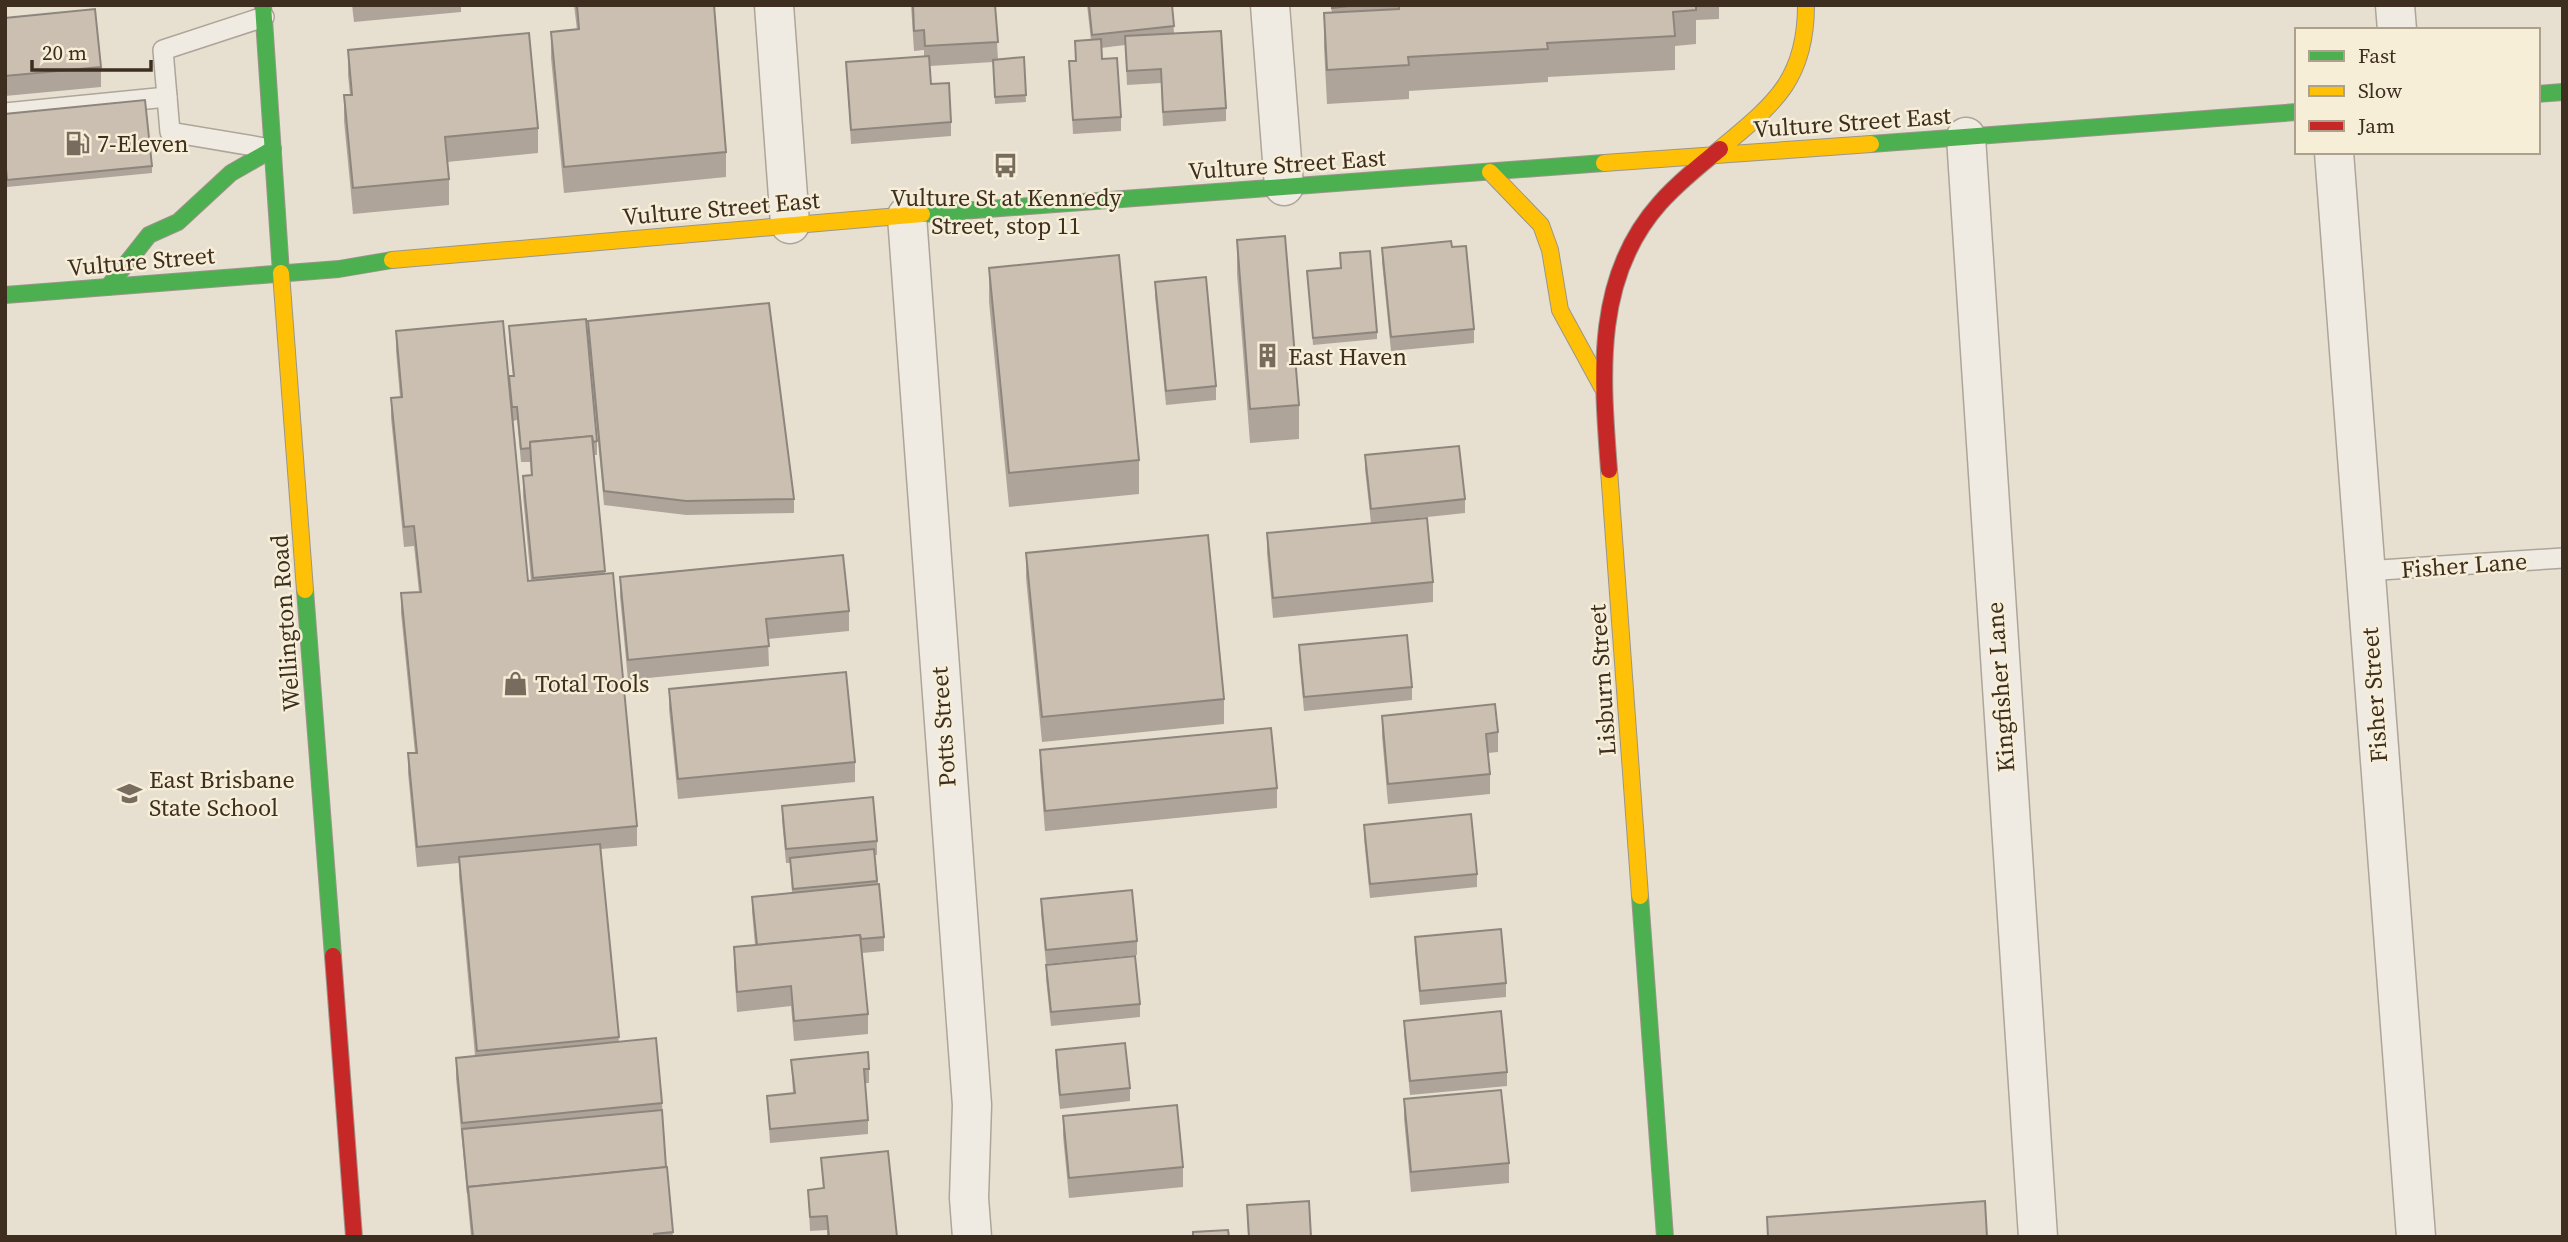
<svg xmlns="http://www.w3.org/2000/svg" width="2568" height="1242" viewBox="0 0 2568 1242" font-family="'Source Serif 4',serif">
<rect width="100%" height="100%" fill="#e7e0d1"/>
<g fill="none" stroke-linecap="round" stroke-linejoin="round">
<defs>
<g id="lane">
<path d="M264 17 163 50 170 132 265 148"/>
<path d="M5 113 167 97"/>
<path d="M2365 571 2563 558"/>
</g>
<g id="street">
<path d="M774 5 790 224"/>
<path d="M1270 5 1284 186"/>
<path d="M2395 5 2397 30"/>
<path d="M1966 137 2038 1237"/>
<path d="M2334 152 2416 1237"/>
<path d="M907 216 972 1105 969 1198 972 1237"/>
</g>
<g id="fast">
<path d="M263 5 281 273"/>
<path d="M2538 94 2563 92"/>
<path d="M1871 144 2297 112"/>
<path d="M922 214 1604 163"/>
<path d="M108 287 149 235 178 222 231 173 273 149"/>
<path d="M5 295 339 269 392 260"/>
<path d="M305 590 333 956"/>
<path d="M1640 896 1665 1237"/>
</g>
<g id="slow">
<path d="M1720 149C1774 104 1806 80 1806 5"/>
<path d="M1604 163 1871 144"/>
<path d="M1490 172 1541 225 1550 250 1560 310 1602 387"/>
<path d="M392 260 922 214"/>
<path d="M281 273 305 590"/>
<path d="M1609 470 1640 896"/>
</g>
<g id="jam">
<path d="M1609 470C1602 376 1593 278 1660 203 1678 183 1699 166 1720 149"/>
<path d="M333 956 354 1237"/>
</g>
</defs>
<!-- lane casing -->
<use href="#lane" stroke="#ada599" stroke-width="22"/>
<!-- street casing -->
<use href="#street" stroke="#ada599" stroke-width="41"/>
<!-- fast casing -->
<use href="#fast" stroke="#9c958a" stroke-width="18"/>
<!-- slow casing -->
<use href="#slow" stroke="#9c958a" stroke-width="18"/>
<!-- jam casing -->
<use href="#jam" stroke="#9c958a" stroke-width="18"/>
<!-- lane -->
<use href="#lane" stroke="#efebe3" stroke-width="19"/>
<!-- street -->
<use href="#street" stroke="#efebe3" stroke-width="38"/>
<!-- fast -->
<use href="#fast" stroke="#4caf50" stroke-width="16"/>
<!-- slow -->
<use href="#slow" stroke="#ffc107" stroke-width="16"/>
<!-- jam -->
<use href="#jam" stroke="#c62828" stroke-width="16"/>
</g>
<!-- wall -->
<g fill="#afa499" fill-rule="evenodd">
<path d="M352 5H461V12L354 22Z"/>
<path d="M574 5H714L726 152V177L564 193 551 58V32L577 30Z"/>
<path d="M911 5H995L998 60 1024 57 1026 102 995 104 993 62 930 66 931 84 951 122V136L851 144 846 62 924 57V50L914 51Z"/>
<path d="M1087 5H1172L1174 33 1226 108V121L1163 126 1161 83 1127 85 1125 45 1101 48 1102 59 1121 117V131L1073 134 1069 61H1075V41L1091 40Z"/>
<path d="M1331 5H1719V19L1696 20V44L1675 46V70L1548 77V82L1409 91V99L1327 104 1324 47V13H1332Z"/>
<path d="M5 18 101 67V87L5 96Z"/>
<path d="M348 50 538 128V153L447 162 449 179V205L353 214 344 121V95H350L348 75Z"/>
<path d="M5 114 152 166V173L7 187 5 165Z"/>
<path d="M1237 240 1299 405V439L1250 443 1237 274Z"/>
<path d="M1452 247 1474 329V343L1391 351 1382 262V248Z"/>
<path d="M1340 253 1377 332V339L1313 345 1307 271 1341 268Z"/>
<path d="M989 268 1139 460V494L1009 507 989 302Z"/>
<path d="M1155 282 1216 386V400L1166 405 1155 296Z"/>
<path d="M588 321 794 499V513L686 515 604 505 588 335Z"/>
<path d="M509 326 597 441V455H594L605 574 637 826V846L601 849 619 1042 662 1103 666 1167 673 1237H471L456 1078V1058L475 1056 459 877V863L417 867 408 773V753H415L401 613V593L419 592 414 546 404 547 391 418V398L400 397 396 351V331L509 376H513L509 340ZM517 420 521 462H530L531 475 523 476V496L531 581H528L513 421Z"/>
<path d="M1365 455 1465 499V513L1371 523 1365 469Z"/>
<path d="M1267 533 1433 582V602L1273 618 1267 553Z"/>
<path d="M1026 553 1224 699V724L1042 742 1026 578Z"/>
<path d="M620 577 849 611V631L768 639 769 666 628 680 620 597Z"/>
<path d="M1299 645 1412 687V700L1304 711 1299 659Z"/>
<path d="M669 689 855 762V782L678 799 669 709Z"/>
<path d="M1382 716 1498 732V752L1488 753 1490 774V794L1388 804 1382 736Z"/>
<path d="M1040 750 1277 788V808L1045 831 1040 770Z"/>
<path d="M782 806 877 841V855H875L884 937V951L862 953 868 1014V1034L794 1041 791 1006 737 1012 734 967V947L755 945 752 911V897L792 893 790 863H786L782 820Z"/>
<path d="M1364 825 1477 874V887L1370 898 1364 839Z"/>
<path d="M1041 899 1137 941V955L1046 964 1041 913Z"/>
<path d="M1415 937 1506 983V997L1420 1005 1415 951Z"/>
<path d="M1046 965 1140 1004V1017L1051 1026 1046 979Z"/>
<path d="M1404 1021 1507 1072V1086L1410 1095 1404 1034Z"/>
<path d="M1056 1050 1130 1088V1101L1060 1109 1056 1064Z"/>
<path d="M791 1060 869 1069V1083H865L868 1120V1134L770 1143 767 1096 793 1093Z"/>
<path d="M1404 1099 1509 1163V1183L1411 1192 1404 1119Z"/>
<path d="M1063 1116 1183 1167V1187L1069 1198 1063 1136Z"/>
<path d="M821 1158 897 1237H827V1230L810 1231 808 1190 823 1188Z"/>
<path d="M1247 1205 1311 1237H1248Z"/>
</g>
<!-- building -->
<g fill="#cbbfb2" stroke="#8e867d" stroke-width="2">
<path d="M577 5H714L726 152 564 167 551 32 579 29Z"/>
<path d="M913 5H995L998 42 925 46 924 30 914 31Z"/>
<path d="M1089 5H1172L1174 26 1092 35Z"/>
<path d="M1332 5H1357L1332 8Z"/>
<path d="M1399 5H1696V10L1673 12 1675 36 1547 43 1548 49 1408 57 1409 65 1327 70 1324 13 1399 9Z"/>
<path d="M95 9 101 67 5 76V18Z"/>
<path d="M1221 31 1226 108 1163 112 1161 69 1127 71 1125 36Z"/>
<path d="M529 33 538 128 445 137 449 179 353 188 344 95H352L348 50Z"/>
<path d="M1101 39 1102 59 1117 58 1121 117 1073 120 1069 61H1076L1075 41Z"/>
<path d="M929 56 931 84 949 83 951 122 851 130 846 62Z"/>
<path d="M1024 57 1026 95 995 97 993 60Z"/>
<path d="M145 100 152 166 7 180 5 158V114Z"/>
<path d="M1285 236 1299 405 1250 409 1237 240Z"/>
<path d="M1451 241 1452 247 1466 246 1474 329 1391 337 1382 248Z"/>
<path d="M1370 251 1377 332 1313 338 1307 271 1341 268 1340 253Z"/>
<path d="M1119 255 1139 460 1009 473 989 268Z"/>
<path d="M1206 277 1216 386 1166 391 1155 282Z"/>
<path d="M769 303 794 499 686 501 604 491 588 321Z"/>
<path d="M586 319 597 441 593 442 592 436 530 442V448L521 449 517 407H512L509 376H514L509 326Z"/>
<path d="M503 321 528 581 613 573 637 826 417 847 408 753H417L401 593 421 592 414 526 404 527 391 398 402 397 396 331Z"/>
<path d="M592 436 605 571 533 578 523 476 532 475 530 442Z"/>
<path d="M1459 446 1465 499 1371 509 1365 455Z"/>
<path d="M1427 518 1433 582 1273 598 1267 533Z"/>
<path d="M1208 535 1224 699 1042 717 1026 553Z"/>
<path d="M843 555 849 611 766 619 769 646 628 660 620 577Z"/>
<path d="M1407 635 1412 687 1304 697 1299 645Z"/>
<path d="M846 672 855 762 678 779 669 689Z"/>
<path d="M1495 704 1498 732 1486 734 1490 774 1388 784 1382 716Z"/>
<path d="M1271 728 1277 788 1045 811 1040 750Z"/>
<path d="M873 797 877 841 786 849 782 806Z"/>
<path d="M1471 814 1477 874 1370 884 1364 825Z"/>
<path d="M600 844 619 1037 477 1051 459 857Z"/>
<path d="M874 849 877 881 793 889 790 858Z"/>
<path d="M879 884 884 937 861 939 860 935 757 945 752 897Z"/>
<path d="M1132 890 1137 941 1046 950 1041 899Z"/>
<path d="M1501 929 1506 983 1420 991 1415 937Z"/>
<path d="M860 935 868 1014 794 1021 791 986 737 992 734 947Z"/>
<path d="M1135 956 1140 1004 1051 1012 1046 965Z"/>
<path d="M1501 1011 1507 1072 1410 1081 1404 1021Z"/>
<path d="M656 1038 662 1103 462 1123 456 1058Z"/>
<path d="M1125 1043 1130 1088 1060 1095 1056 1050Z"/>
<path d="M868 1052 869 1069H864L868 1120 770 1129 767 1096 795 1093 791 1060Z"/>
<path d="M1501 1090 1509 1163 1411 1172 1404 1099Z"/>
<path d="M1177 1105 1183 1167 1069 1178 1063 1116Z"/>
<path d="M662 1110 666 1167 468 1187V1193L462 1129Z"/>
<path d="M888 1151 897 1237H829L827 1216 810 1217 808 1190 824 1188 821 1158Z"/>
<path d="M667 1167 673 1232 654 1234V1237H473L468 1187Z"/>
<path d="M1309 1201 1311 1237H1249L1247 1205Z"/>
<path d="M1985 1201 1987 1237H1768L1767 1217Z"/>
<path d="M1228 1230 1229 1237H1193V1232Z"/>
</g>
<!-- icons -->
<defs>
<symbol id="fuel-bare" viewBox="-9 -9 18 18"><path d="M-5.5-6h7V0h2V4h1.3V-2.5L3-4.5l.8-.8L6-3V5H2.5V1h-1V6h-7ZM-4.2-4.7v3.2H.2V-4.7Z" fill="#786c5e" stroke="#f7eed8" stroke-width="2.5" paint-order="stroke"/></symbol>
<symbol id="bus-bare" viewBox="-9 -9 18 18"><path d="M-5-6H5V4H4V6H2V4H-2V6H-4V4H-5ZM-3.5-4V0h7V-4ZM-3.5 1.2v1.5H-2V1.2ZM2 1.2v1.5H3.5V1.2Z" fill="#786c5e" stroke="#f7eed8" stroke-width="2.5" paint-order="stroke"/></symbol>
<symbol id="building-bare" viewBox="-9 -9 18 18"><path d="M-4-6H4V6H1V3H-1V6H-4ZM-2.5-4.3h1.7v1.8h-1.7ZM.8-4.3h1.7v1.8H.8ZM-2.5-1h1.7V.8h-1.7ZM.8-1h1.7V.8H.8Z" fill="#786c5e" stroke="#f7eed8" stroke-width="2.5" paint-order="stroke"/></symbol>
<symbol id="shop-bare" viewBox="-9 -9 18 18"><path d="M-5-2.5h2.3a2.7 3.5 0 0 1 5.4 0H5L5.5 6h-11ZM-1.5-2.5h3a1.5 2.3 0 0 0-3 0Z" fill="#786c5e" stroke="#f7eed8" stroke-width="2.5" paint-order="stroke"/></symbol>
<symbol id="school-bare" viewBox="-9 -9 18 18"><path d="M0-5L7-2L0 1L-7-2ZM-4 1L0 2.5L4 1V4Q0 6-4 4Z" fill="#786c5e" stroke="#f7eed8" stroke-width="2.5" paint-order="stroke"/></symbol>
</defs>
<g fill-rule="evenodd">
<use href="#fuel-bare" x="60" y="126" width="35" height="35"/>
<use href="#bus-bare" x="988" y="148" width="35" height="35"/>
<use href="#building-bare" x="1250" y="338" width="35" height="35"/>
<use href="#shop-bare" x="498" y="666" width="35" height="35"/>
<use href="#school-bare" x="112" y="776" width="35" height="35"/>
</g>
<g text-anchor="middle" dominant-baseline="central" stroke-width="5" stroke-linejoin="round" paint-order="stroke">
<!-- street labels -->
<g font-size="24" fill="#3d2e20" stroke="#f7eed8">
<text transform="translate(1852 122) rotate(-4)">Vulture Street East</text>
<text transform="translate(1287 164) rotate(-4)">Vulture Street East</text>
<text transform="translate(721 208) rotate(-5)">Vulture Street East</text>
<text transform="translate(141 261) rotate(-5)">Vulture Street</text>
<text transform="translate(2464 565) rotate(-4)">Fisher Lane</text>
<text transform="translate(285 623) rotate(-94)">Wellington Road</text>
<text transform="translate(1602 680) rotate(-94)">Lisburn Street</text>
<text transform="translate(2000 687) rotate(-94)">Kingfisher Lane</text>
<text transform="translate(2374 695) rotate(-94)">Fisher Street</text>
<text transform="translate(943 727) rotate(-94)">Potts Street</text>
</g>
<!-- poi labels -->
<g font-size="24" fill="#3d2e20" stroke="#f7eed8" text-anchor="start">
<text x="97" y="143">7-Eleven</text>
<text x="1006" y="197" text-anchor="middle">Vulture St at Kennedy<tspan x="1006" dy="28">Street, stop 11</tspan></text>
<text x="1288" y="356">East Haven</text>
<text x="535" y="683">Total Tools</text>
<text x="149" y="779">East Brisbane<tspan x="149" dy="28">State School</tspan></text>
</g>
</g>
<!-- border -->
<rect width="2568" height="1242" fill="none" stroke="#3d2e20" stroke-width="14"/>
<!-- legend -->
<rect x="2295" y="28" width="245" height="126" fill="#f7eed8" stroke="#ada18e" stroke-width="2"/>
<rect x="2309" y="51" width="35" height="10" fill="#4caf50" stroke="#ada18e" stroke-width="2"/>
<text x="2358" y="63" font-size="21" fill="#3d2e20">Fast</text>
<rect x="2309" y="86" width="35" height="10" fill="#ffc107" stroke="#ada18e" stroke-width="2"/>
<text x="2358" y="98" font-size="21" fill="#3d2e20">Slow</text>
<rect x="2309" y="121" width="35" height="10" fill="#c62828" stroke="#ada18e" stroke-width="2"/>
<text x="2358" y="133" font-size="21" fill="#3d2e20">Jam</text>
<!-- scale -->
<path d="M32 60v10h119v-10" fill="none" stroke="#3d2e20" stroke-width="3.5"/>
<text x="42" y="60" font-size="21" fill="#3d2e20" stroke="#f7eed8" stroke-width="5" paint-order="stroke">20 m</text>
</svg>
